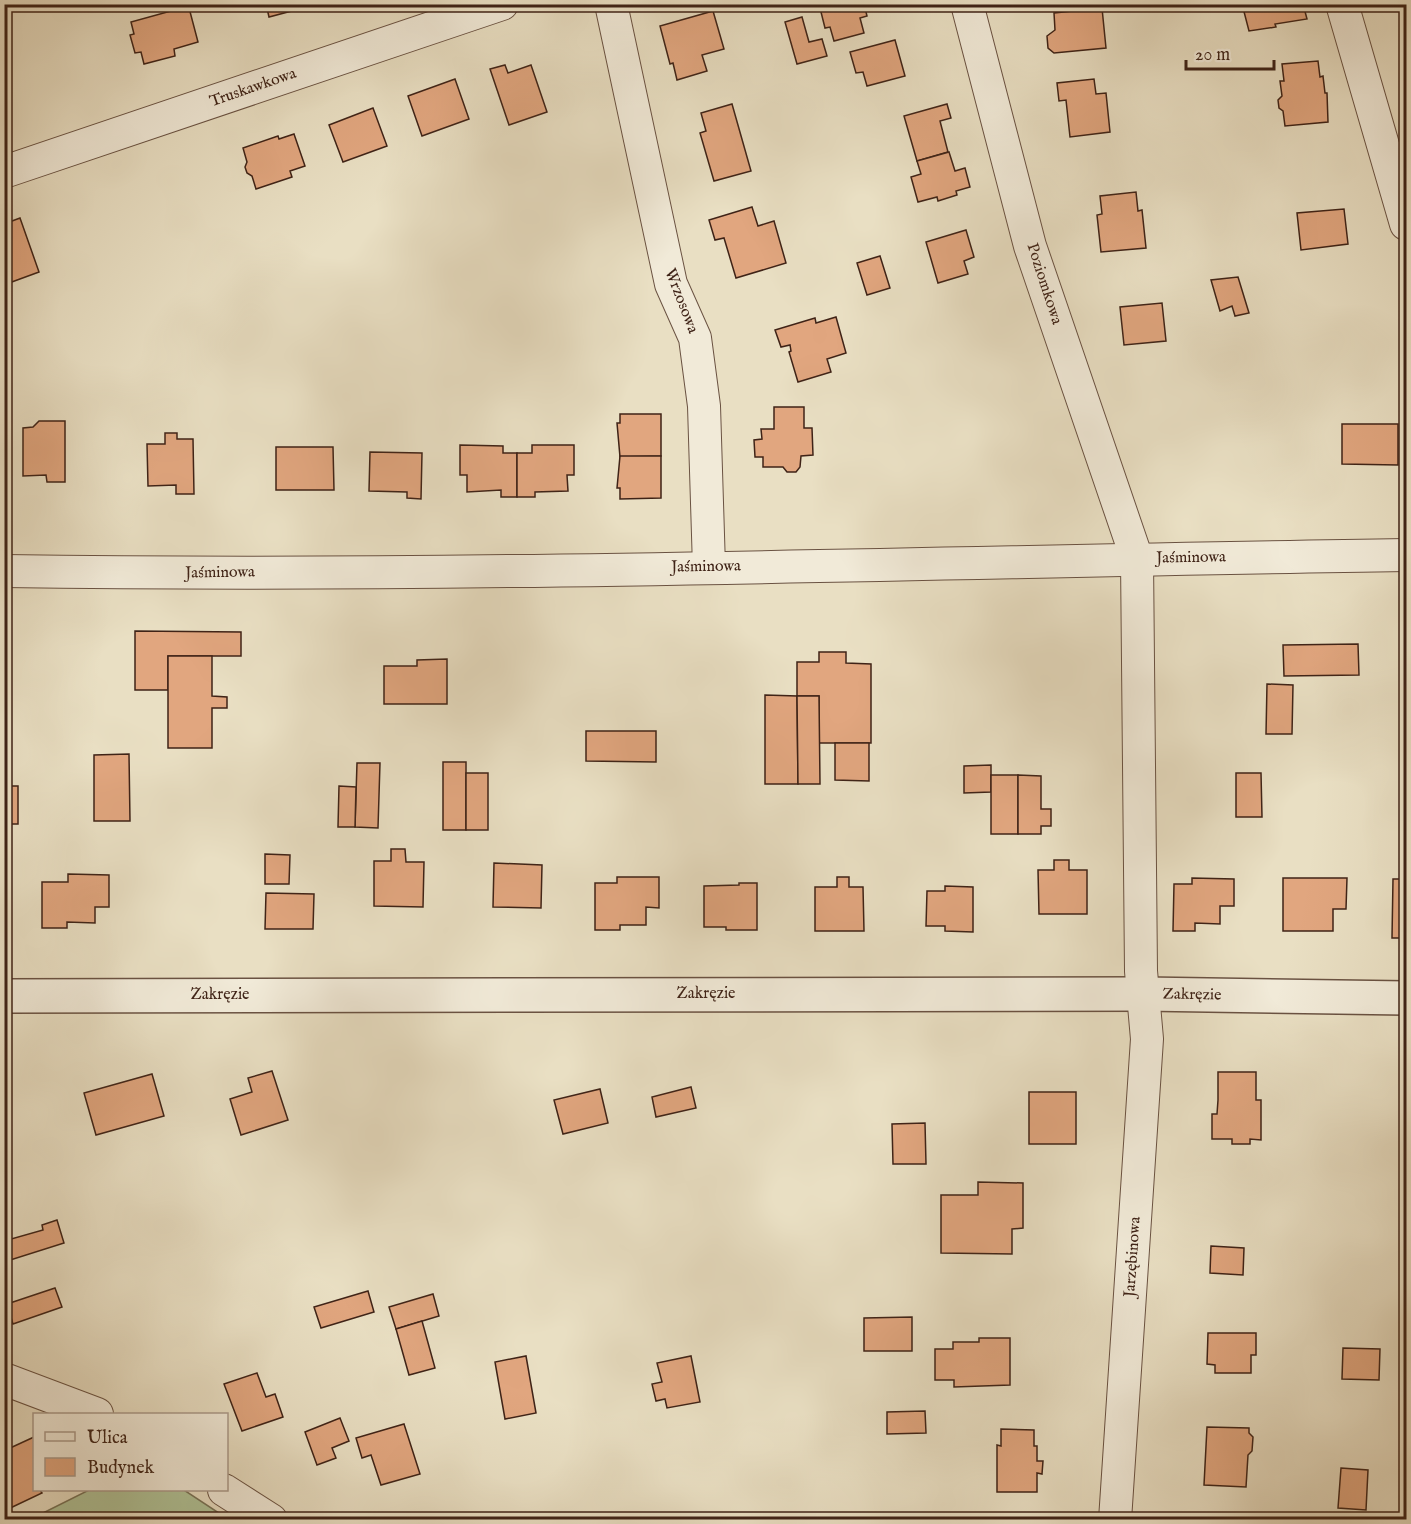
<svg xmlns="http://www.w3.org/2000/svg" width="1411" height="1524" viewBox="0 0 1411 1524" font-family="'IM FELL English',serif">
<rect width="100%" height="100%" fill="#e9dfc3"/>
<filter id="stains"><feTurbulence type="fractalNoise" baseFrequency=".00333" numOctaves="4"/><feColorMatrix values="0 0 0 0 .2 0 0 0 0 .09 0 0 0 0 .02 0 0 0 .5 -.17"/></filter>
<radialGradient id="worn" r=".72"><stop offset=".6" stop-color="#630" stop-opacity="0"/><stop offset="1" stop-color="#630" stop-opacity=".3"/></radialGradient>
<!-- green -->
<path fill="#b0c398" stroke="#787358" stroke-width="1.5" d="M89 1490H184L228 1519H31Z"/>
<!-- building -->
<g fill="#e1a67f" stroke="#3f2317" stroke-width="1.5">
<path d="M169 4H188L198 42 174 49 175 56 144 64 141 52 135 53 130 35 134 34 131 22 171 11Z"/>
<path d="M266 4H318L269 17Z"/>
<path d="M821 4H872V6L865 8 867 16 860 18 864 33 834 41 830 27 825 28 820 8H822Z"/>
<path d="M1242 4H1303L1307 19 1275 24 1276 27 1249 31Z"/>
<path d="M1102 8 1106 48 1054 53 1048 48 1047 36 1055 30 1054 13Z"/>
<path d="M713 11 724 49 702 55 707 71 677 80 673 63 670 64 660 26Z"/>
<path d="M802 17 809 42 822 39 827 56 797 64 785 22Z"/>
<path d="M895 40 905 76 867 86 863 72 856 73 850 52Z"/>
<path d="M1318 61 1320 77 1323 76 1325 93H1327L1328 122 1285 126 1283 111 1279 108 1278 100 1282 96 1280 81H1284L1282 64Z"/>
<path d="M505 65 508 73 531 65 547 112 509 125 490 69Z"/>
<path d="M455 79 469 119 422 136 408 96Z"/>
<path d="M1094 79 1096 94 1106 93 1110 132 1070 137 1066 100 1059 101 1057 83Z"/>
<path d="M732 104 751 171 714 181 700 133 706 131 701 113Z"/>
<path d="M947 104 951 118 940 121 948 152 917 161 904 116Z"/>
<path d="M373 108 387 146 343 162 329 125Z"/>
<path d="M294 134 305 166 290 171 292 177 256 189 252 176 247 173 245 167 247 162 243 148 278 136 279 139Z"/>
<path d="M949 152 955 171 965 168 970 187 956 191 957 195 938 201 937 197 918 202 911 177 921 174 917 161Z"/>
<path d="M1136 192 1138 211 1142 210 1146 248 1101 252 1097 215 1102 214 1100 196Z"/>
<path d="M752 207 758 226 774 221 786 263 736 278 724 238 715 240 709 220Z"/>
<path d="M1344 209 1348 244 1301 250 1297 213Z"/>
<path d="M20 218 39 272 9 283 7 278H4V239L8 237 4 224Z"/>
<path d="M966 230 974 257 964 261 968 274 938 283 926 242Z"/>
<path d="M880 256 890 288 867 295 857 263Z"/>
<path d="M1238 277 1249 313 1235 316 1232 306 1220 311 1211 280Z"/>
<path d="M1162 303 1166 341 1124 345 1120 307Z"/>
<path d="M836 317 846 353 827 359 831 372 798 382 789 352 791 351 790 345 781 347 775 330 815 318 816 323Z"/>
<path d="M774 407H804V428H812L813 455 801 456 800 467 796 472H787L783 467H763V457H755L754 440 762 439 761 429H774Z"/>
<path d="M620 414H661V456L620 457 617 423H620Z"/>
<path d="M39 421H65V482H47L46 475 23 476V428L33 427Z"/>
<path d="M1342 424H1398V465L1342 464Z"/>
<path d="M165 433H177V439H193L194 494H176V485L148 486 147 444H165Z"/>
<path d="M460 445 503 446V453H517V497H501V490L467 492V475H460Z"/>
<path d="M532 445H574V475H567L568 491 535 492V497H517V453H532Z"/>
<path d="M276 447H333L334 490H276Z"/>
<path d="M370 452 422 453 421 499 407 498V492L369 491Z"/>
<path d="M620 456H661V498L620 499V488H617Z"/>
<path d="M135 631 241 632V656H168V690H135Z"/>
<path d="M1358 644 1359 675 1284 676 1283 645Z"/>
<path d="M819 652H846V663L871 664V743H819V696H797V662H819Z"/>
<path d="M168 656H212V696L227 697V708H212V748H168Z"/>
<path d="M447 659V704H384V666H417V660Z"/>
<path d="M1267 684 1293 685 1292 734H1266Z"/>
<path d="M765 695 797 696 798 784H765Z"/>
<path d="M797 696H819L820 784H798Z"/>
<path d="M586 731H656V762L586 761Z"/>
<path d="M835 743H869V781L835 780Z"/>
<path d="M129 754 130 821H94V755Z"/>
<rect x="443" y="762" width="23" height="68"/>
<path d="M357 763H380L378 828 355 827Z"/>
<path d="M991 765V792L964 793V766Z"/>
<rect x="466" y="773" width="22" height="57"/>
<path d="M1236 773H1261L1262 817H1236Z"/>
<rect x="991" y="775" width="27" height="59"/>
<path d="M1018 775 1041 776V809H1051V826H1041V834H1018Z"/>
<rect x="4" y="786" width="14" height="38"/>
<path d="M339 786 356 787 355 827H338Z"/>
<path d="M391 849H405L406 862H424L423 907 374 906V861H391Z"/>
<path d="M265 854 290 855 289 884H265Z"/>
<path d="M1054 860H1069V870H1087V914H1039L1038 870H1054Z"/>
<path d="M494 863 542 865 541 908 493 907Z"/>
<path d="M68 874 109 875V907H95V923L67 922V928H42V882H68Z"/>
<path d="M617 877H659V908L646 907V925H620V930H595V883H617Z"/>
<path d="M837 877H849V887H863L864 931H815V887H837Z"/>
<path d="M1192 878 1234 879V906H1220V924L1195 923V931H1173L1174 884H1192Z"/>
<path d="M1283 878H1347L1346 909H1333V931H1283Z"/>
<path d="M1393 879H1406V938H1392Z"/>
<path d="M739 883H757V930H726V927H704V886L739 885Z"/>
<path d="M945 886 973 887V932L945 931V926H926L927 891H945Z"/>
<path d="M266 893 314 894 313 929H265Z"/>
<path d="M272 1071 288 1120 241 1135 230 1099 252 1092 248 1078Z"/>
<path d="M1218 1072H1256V1100H1261V1140L1250 1139V1144H1232V1139H1212V1114H1217L1218 1100Z"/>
<path d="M152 1074 164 1116 96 1135 84 1093Z"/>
<path d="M691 1087 696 1108 656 1117 652 1097Z"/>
<path d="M600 1089 608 1123 563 1134 554 1100Z"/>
<rect x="1029" y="1092" width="47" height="52"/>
<path d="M925 1123 926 1164H893L892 1124Z"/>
<path d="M978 1182 1023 1183V1228L1012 1229V1254L941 1253V1195H978Z"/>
<path d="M57 1220 64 1243 4 1262V1241L43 1230 42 1225Z"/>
<path d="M1211 1246 1244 1248 1243 1275 1210 1273Z"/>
<path d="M55 1288 62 1307 13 1324 7 1304Z"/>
<path d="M368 1291 374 1312 321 1328 314 1307Z"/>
<path d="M433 1294 439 1316 396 1329 389 1307Z"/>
<path d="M912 1317V1351H864V1318Z"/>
<path d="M422 1321 435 1368 409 1375 396 1329Z"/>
<path d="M1208 1333H1256V1355H1251V1373H1215V1365L1207 1364Z"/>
<path d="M979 1338H1010V1385L954 1387V1380H935V1349H953V1342H979Z"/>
<path d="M1343 1348 1380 1349 1379 1380 1342 1379Z"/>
<path d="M526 1356 536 1413 505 1419 495 1362Z"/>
<path d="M691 1356 700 1402 667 1408 665 1399 656 1401 652 1384 662 1382 657 1363Z"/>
<path d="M257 1373 266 1397 275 1394 283 1417 242 1431 224 1384Z"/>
<path d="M925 1411 926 1433 887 1434V1412Z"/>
<path d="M340 1418 349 1441 332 1448 336 1458 317 1465 305 1432Z"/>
<path d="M404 1424 420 1474 381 1485 371 1455 362 1458 356 1438Z"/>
<path d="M1207 1427 1249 1428V1433L1253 1437 1252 1451 1248 1455 1246 1487 1204 1485Z"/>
<path d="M1001 1429 1034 1430V1446H1037V1461H1043L1042 1474 1037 1473V1492H997V1445L1001 1446Z"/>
<path d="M34 1437V1490H40L42 1493 4 1511V1442L8 1449Z"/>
<path d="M1341 1468 1368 1470 1366 1510 1338 1508Z"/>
</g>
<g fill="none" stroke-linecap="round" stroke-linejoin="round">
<defs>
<g id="minor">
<path d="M611 4 671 284 695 338 704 406 709 567"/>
<path d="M967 4 1030 246 1137 559 1141 971 1147 1039 1115 1520"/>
<path d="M1342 4 1406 224"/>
<path d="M4 172 502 4"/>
<path d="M4 571C472 578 939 562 1406 555"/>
<path d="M4 1379 97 1414"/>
<path d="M224 1490 271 1520"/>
</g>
<path id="tertiary" d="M4 996 1144 994 1406 998"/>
</defs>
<!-- minor casing -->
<use href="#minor" stroke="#6a5242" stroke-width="34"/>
<!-- tertiary casing -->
<use href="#tertiary" stroke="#6a5242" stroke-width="36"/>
<!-- minor -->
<use href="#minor" stroke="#f1ead8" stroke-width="32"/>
<!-- tertiary -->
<use href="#tertiary" stroke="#f1ead8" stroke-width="33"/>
</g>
<g text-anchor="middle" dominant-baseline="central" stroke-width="6" stroke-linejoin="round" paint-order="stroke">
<!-- street labels -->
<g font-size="16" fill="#3f2317" stroke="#f1ead8">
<text transform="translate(253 88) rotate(-19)">Truskawkowa</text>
<text transform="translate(1044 284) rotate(72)">Poziomkowa</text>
<text transform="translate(681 301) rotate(69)">Wrzosowa</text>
<text transform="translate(1191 558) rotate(-1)">Jaśminowa</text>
<text transform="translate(706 567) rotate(-1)">Jaśminowa</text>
<text transform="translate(220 573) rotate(-1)">Jaśminowa</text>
<text x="706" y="994">Zakręzie</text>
<text x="220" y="995">Zakręzie</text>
<text transform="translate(1192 995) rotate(1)">Zakręzie</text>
<text transform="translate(1133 1257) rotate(-86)">Jarzębinowa</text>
</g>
</g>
<!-- margin -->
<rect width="1411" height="1524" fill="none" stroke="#e9dfc3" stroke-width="24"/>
<rect x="6" y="6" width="1399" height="1512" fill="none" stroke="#3f2317" stroke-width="3"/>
<rect x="12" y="12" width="1387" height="1500" fill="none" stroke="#3f2317" stroke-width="1.5"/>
<!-- legend -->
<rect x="33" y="1413" width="195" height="78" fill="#f1ead8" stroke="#aa9a8b" stroke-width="1.5"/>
<rect x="45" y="1432" width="30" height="9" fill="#f1ead8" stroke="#aa9a8b" stroke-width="1.5"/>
<text x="87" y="1443" font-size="18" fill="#3f2317">Ulica</text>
<rect x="45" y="1458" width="30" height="18" fill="#e1a67f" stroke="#aa9a8b" stroke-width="1.5"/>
<text x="87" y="1473" font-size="18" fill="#3f2317">Budynek</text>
<!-- scale -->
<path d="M1186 60v9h88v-9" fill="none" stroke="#3f2317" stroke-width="3"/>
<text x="1195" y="60" font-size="18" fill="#3f2317" stroke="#f1ead8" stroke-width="4.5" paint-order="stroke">20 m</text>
<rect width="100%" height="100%" filter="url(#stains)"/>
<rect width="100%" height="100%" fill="url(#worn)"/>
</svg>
